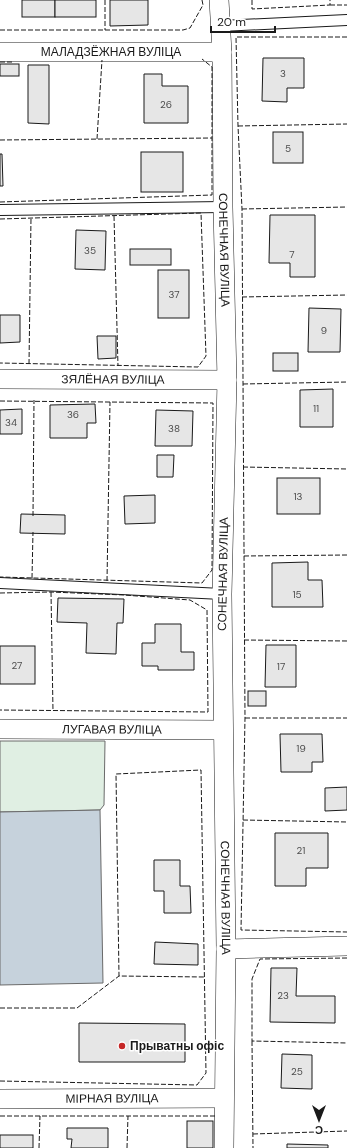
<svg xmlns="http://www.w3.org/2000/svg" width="347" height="1148" viewBox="0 0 347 1148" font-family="'DM Sans',sans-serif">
<rect width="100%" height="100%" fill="#fff"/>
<!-- green -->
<path fill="#e0efe3" stroke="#6a6a6a" d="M0 741H105L104 805 100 810 0 812Z"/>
<!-- water -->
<path fill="#c6d2dc" stroke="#6a6a6a" d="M100 810 103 983 0 985V812Z"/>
<!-- building -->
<g fill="#e6e6e6" stroke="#1a1a1a">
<rect x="22" y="0" width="33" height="17"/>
<rect x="55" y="0" width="41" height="17"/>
<path d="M110 0H148V25L110 26Z"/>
<path d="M263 58H304V88H287V102L262 101Z"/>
<rect x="0" y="64" width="19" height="12"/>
<path d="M28 65H49V124L28 123Z"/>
<path d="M144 74H162V86H188V123H144Z"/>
<rect x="273" y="132" width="30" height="31"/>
<rect x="141" y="152" width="42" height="40"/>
<path d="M0 154H2L3 186H0Z"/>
<path d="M270 215H315V277H290V263H269Z"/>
<path d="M76 230 106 231 105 270 75 269Z"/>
<rect x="130" y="249" width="41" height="16"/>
<rect x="158" y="270" width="31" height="48"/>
<path d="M309 308 341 309 340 352H308Z"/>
<path d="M0 315H20V342L0 343Z"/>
<path d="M97 336H116V358L98 359Z"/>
<rect x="273" y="353" width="25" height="18"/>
<path d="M333 389V427H300V390Z"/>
<path d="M95 404 96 423H87V438H50V405Z"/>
<path d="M22 409V434H0V410Z"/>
<path d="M156 410 193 411 192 446H155Z"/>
<path d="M157 455H174L173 477H157Z"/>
<rect x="277" y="478" width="43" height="36"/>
<path d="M155 495V523L125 524 124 496Z"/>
<path d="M21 514 65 515V534L20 533Z"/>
<path d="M308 562V580H322L323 607H272V563Z"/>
<path d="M58 598 124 599 123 623H117L116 654 86 653 87 623 57 622Z"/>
<path d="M155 624H181V652H194V670H158V666H142V643H155Z"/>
<path d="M266 645H296V687H265Z"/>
<rect x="0" y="646" width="35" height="38"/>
<rect x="248" y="691" width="18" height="15"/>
<path d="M280 734H322L323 762H312V772H281Z"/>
<path d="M347 787V810L325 811V788Z"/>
<path d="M275 833H328V868H306V886H275Z"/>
<path d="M154 860H180V886H190L191 913H164V891H154Z"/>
<path d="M155 942 198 944V965L154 964Z"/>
<path d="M271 968H297L296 996H335V1023L270 1022Z"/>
<path d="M79 1023 185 1024V1062H79Z"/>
<path d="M282 1054 312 1055V1089L281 1088Z"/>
<rect x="187" y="1121" width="26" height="27"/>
<path d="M67 1128H108V1148H71L72 1139H67Z"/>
<rect x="0" y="1135" width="33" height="13"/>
<path d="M287 1144 328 1145V1148H287Z"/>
</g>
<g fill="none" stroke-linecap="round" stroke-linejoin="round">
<defs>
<g id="service">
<path d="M221 26 347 20"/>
<path d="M0 210 223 207"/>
<path d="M0 583 222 594"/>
</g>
<g id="minor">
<path id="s1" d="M219 0 222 52 223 207 227 380 222 594 226 949 224 1148"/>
<path id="s2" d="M0 52H222"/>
<path id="s3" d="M0 379 227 380"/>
<path id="s4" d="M0 729 223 730"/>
<path d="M226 949 347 946"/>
<path id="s5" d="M0 1099 223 1098"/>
</g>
</defs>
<!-- service casing -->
<use href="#service" stroke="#1a1a1a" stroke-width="12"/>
<!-- minor casing -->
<use href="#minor" stroke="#1a1a1a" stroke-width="20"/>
<!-- service -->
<use href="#service" stroke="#fff" stroke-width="10"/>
<!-- minor -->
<use href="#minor" stroke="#fff" stroke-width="19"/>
<!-- fence -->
<g stroke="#1a1a1a" stroke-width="1" stroke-dasharray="5 2" stroke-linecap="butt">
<path d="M105 0V30"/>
<path d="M252 0V9L330 5V0"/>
<path d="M330 5H347"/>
<path d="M0 30H183L190 28 203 5 202 0"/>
<path d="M347 37H236L238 126 242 209 245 718 241 930 347 932"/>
<path d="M0 62H12"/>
<path d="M238 126 347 124"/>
<path d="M97 139 102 60"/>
<path d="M0 140 212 138"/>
<path d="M0 202 212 195V67L202 59"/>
<path d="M242 209 347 207"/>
<path d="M114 216 118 366"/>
<path d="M0 219 201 213 206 356 198 367 0 363"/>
<path d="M242 297 347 295"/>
<path d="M29 364 31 218"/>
<path d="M243 384 347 382"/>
<path d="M0 401 213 403 212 570 202 583 0 577"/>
<path d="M243 467 347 469"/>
<path d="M33 516 34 400"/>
<path d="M244 556 347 555"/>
<path d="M32 578 33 532"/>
<path d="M107 581 110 402"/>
<path d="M51 592 53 711"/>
<path d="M0 593 51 592 124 595 190 600 207 610 208 712 0 710"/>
<path d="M244 640 347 641"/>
<path d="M245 718H347"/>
<path d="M243 820 347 822"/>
<path d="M347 958 260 959 252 979V1041L347 1043"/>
<path d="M0 1008H77L119 976"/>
<path d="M252 1041 253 1148"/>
<path d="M0 1081 197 1085 206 1073 201 770 116 774 119 976 204 977"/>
<path d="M0 1116H216"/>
<path d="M253 1134 347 1131"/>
<path d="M39 1148 40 1116"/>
<path d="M127 1148 128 1116"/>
</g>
</g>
<!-- markers -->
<circle fill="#c62828" stroke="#fff" stroke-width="1.5" cx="122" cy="1046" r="4"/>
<g text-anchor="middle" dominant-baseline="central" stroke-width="3" stroke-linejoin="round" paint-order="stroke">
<!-- number labels -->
<g font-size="10" fill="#4d4d4d">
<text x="283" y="73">3</text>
<text x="166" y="104">26</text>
<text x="288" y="148">5</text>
<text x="90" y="250">35</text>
<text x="292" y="254">7</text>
<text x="174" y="294">37</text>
<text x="324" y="330">9</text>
<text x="316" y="408">11</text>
<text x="73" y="414">36</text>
<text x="11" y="422">34</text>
<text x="174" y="428">38</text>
<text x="298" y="496">13</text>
<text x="297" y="594">15</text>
<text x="17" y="665">27</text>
<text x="281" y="666">17</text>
<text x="301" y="748">19</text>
<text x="301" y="850">21</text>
<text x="283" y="995">23</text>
<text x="297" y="1071">25</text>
</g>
<!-- street labels -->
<g font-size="12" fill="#1a1a1a" stroke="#fff">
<text stroke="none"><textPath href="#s2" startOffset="111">МАЛАДЗЁЖНАЯ ВУЛІЦА</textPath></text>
<text stroke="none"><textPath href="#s1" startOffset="250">СОНЕЧНАЯ ВУЛІЦА</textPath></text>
<text stroke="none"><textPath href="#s3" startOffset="113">ЗЯЛЁНАЯ ВУЛІЦА</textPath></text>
<text transform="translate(223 574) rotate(-89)">СОНЕЧНАЯ ВУЛІЦА</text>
<text stroke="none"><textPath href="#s4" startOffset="112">ЛУГАВАЯ ВУЛІЦА</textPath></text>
<text stroke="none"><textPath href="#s1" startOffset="898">СОНЕЧНАЯ ВУЛІЦА</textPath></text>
<text stroke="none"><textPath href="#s5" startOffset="112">МІРНАЯ ВУЛІЦА</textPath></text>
</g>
<!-- poi labels -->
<g font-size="12" font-weight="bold" fill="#1a1a1a" stroke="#fff" text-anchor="start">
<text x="130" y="1046">Прыватны офіс</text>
</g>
</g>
<!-- north arrow -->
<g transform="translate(319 1120) rotate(180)" stroke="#ffffff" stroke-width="3" paint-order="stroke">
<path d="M0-3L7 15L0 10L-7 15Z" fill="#1a1a1a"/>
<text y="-6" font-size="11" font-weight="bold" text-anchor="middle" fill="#1a1a1a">С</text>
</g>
<!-- scale -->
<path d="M211 26v6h64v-6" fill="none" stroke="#1a1a1a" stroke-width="2"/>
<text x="217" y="26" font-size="12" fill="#1a1a1a" stroke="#ffffff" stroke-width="3" paint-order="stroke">20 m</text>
</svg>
